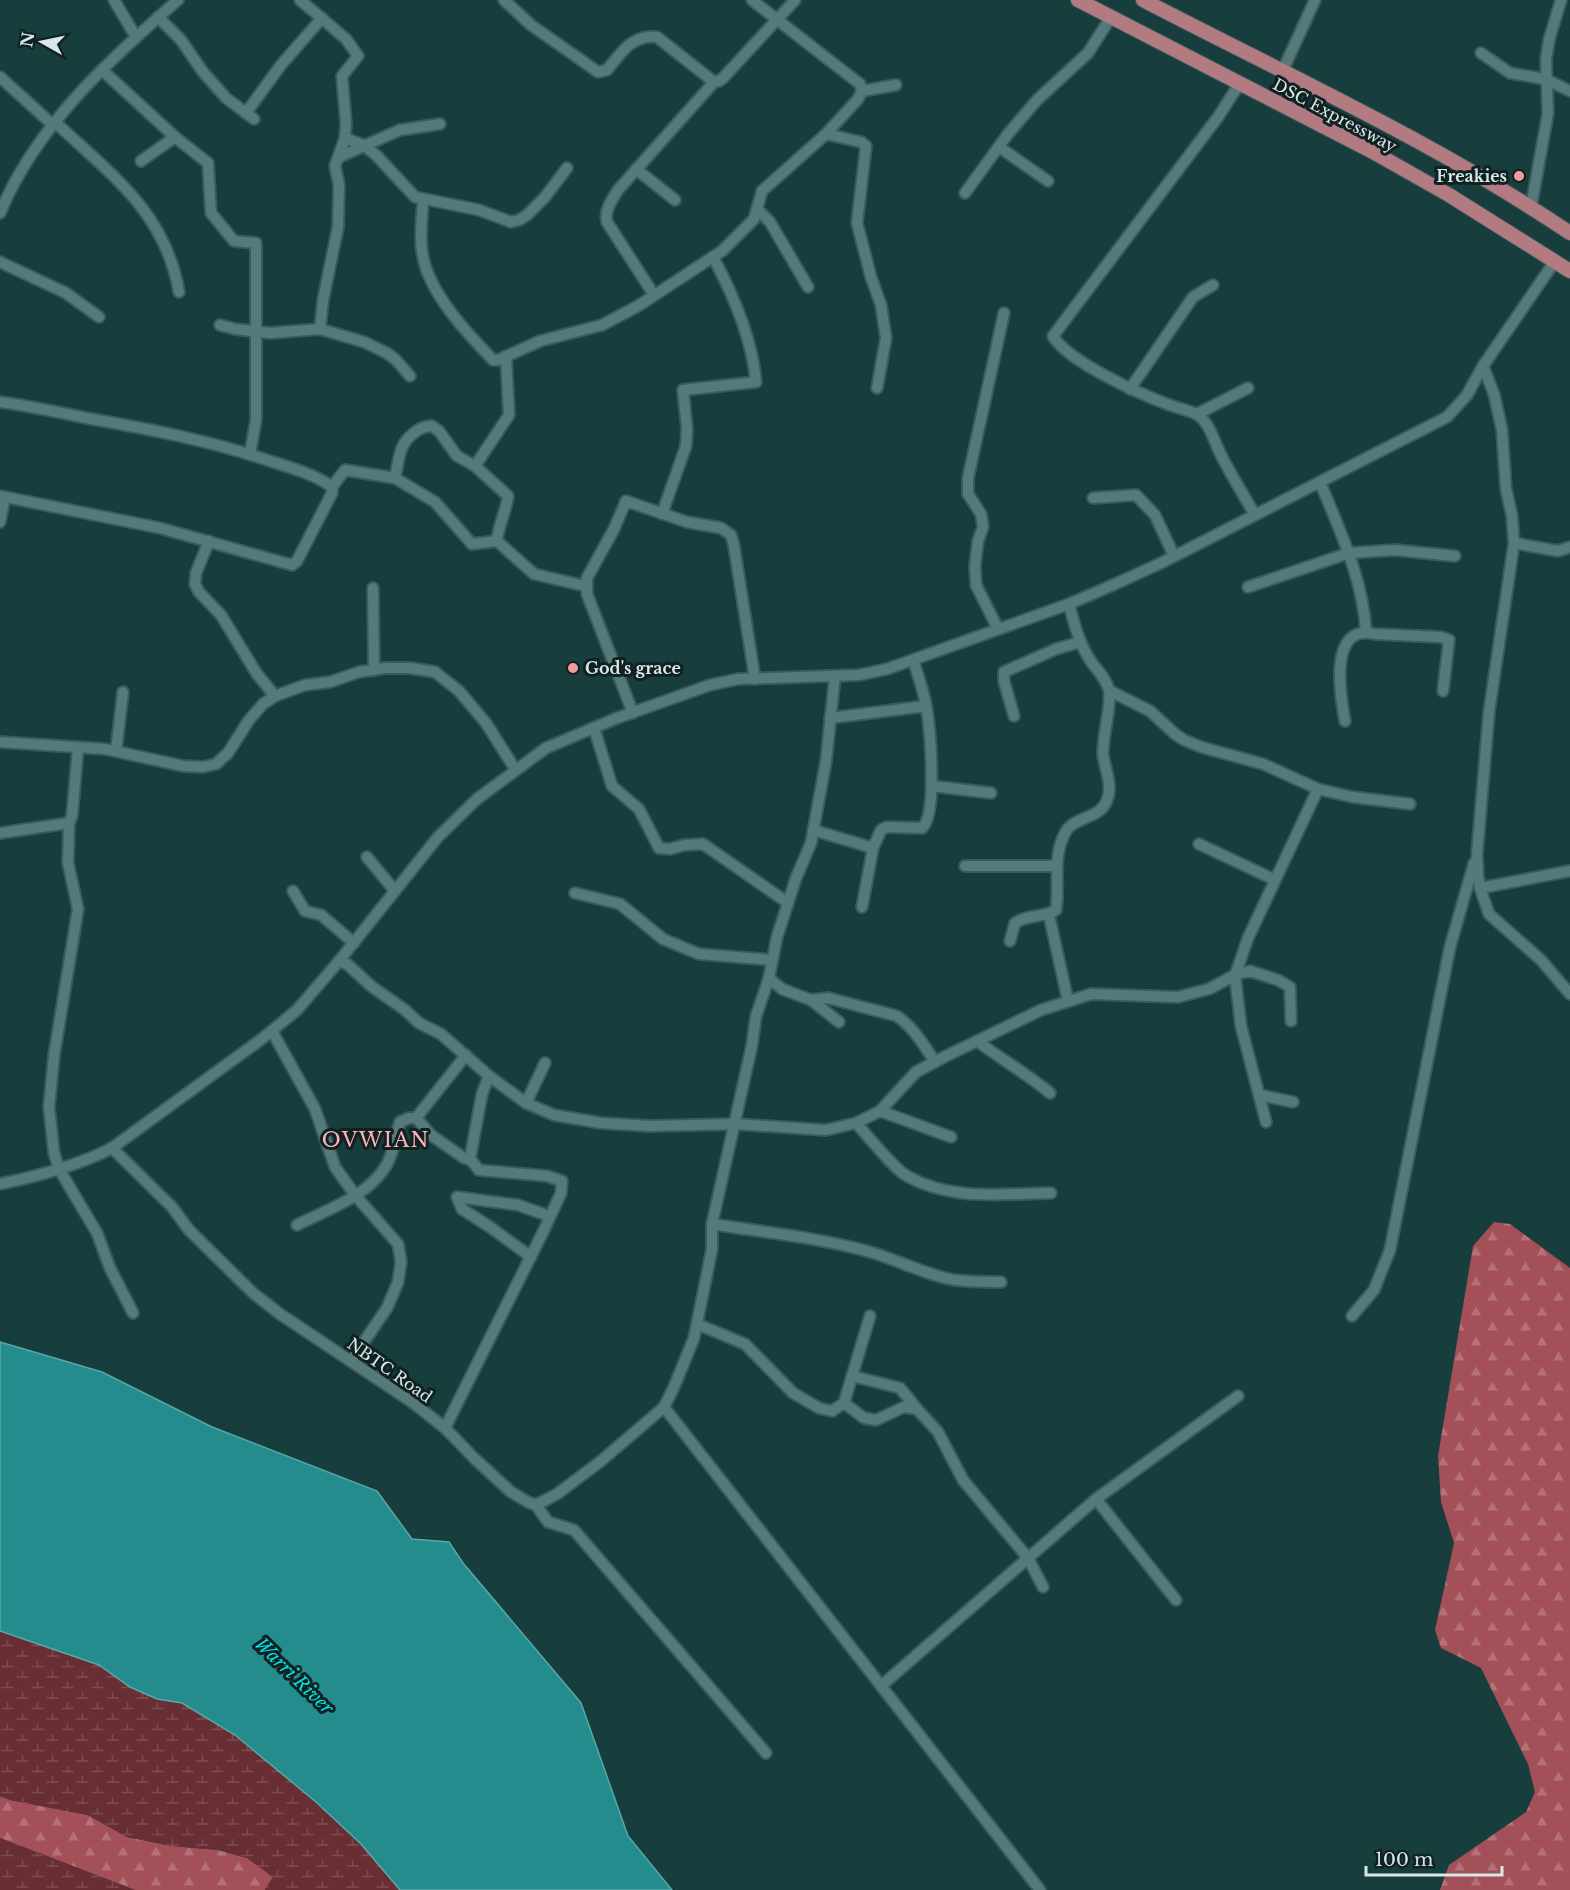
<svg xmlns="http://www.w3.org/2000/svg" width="1570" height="1890" viewBox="0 0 1570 1890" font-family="'Libre Baskerville',serif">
<defs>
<pattern id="forest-firs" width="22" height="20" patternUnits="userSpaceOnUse" patternTransform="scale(1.5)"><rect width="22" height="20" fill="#a45058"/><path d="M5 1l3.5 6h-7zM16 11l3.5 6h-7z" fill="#b47278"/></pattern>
<pattern id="wetland-marsh" width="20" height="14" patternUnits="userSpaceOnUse" patternTransform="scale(1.5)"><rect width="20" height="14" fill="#682e34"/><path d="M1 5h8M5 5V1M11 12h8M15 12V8" fill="none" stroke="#7d4c51"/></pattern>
</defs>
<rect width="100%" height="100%" fill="#173d3d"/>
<!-- forest -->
<g fill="url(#forest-firs)">
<path d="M1494 1222 1510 1224 1570 1268V1890H1440L1449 1865 1526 1812 1535 1792 1528 1764 1481 1668 1441 1648 1435 1630 1454 1543 1441 1502 1438 1456 1473 1246Z"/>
<path d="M0 1796 10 1800 88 1815 127 1837 172 1846 218 1850 247 1858 273 1877 265 1890H135L0 1838Z"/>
</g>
<!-- wetland -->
<g fill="url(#wetland-marsh)">
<path d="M0 1631 99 1665 130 1687 157 1699 182 1703 235 1735 316 1802 361 1844 400 1890H265L273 1877 247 1858 218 1850 172 1846 127 1837 88 1815 10 1800 0 1796Z"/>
<path d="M0 1838 135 1890H0Z"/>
</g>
<!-- water -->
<path fill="#258c8d" stroke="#5aa8a8" stroke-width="1.5" d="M0 1342 102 1372 212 1427 377 1491 412 1539 449 1542 463 1563 581 1703 628 1836 672 1890H400L361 1844 316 1802 235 1735 182 1703 157 1699 130 1687 99 1665 0 1631Z"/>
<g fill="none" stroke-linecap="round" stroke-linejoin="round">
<defs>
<g id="minor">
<path d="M114 0 136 37"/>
<path d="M300 0 346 39 358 56 342 76 346 123 345 138 335 166 339 185 338 227 323 300 320 329"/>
<path d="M504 0 531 25 598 72 607 70C621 53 632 34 657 37L714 82 719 81 724 77 795 0"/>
<path d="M158 17 181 40 203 72 226 98 254 119"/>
<path d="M1481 53 1510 73 1545 79 1570 91"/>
<path d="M102 70 175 137 141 161"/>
<path d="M1283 70 1315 0"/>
<path d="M0 77 53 125"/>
<path d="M1240 83 1218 117 1053 336C1067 361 1140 394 1167 404 1176 408 1190 410 1198 415 1211 424 1215 445 1223 459 1233 478 1244 496 1255 515"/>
<path d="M862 91 896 85"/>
<path d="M246 113 281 65 322 18"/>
<path d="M55 122C111 175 165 211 179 292"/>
<path d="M826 134 861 142 866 146 857 223 871 277 881 305 886 338 877 388"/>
<path d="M175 137 208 163 211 213 234 241 256 243V420L250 454"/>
<path d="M345 138 363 145 376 155 415 197 479 210 511 222 519 220 527 215 545 197 567 168"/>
<path d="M999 147 1048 181"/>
<path d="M339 157 400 130 440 124"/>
<path d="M636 169 675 200"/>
<path d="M965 193 1008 134 1037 100 1088 53 1111 17"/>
<path d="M423 201C422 219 419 239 423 257 430 294 467 333 493 360H498L540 341 602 325 638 306 722 251 754 219 762 191 826 134 858 99 862 91 860 84 847 74 752 0"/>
<path d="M1531 207 1548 113 1546 60 1549 40 1561 0"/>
<path d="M758 210 770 222 808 287"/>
<path d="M0 213C36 126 109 60 178 0"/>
<path d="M0 262 66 293 99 317"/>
<path d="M654 295 607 222C604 210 612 200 618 190L714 82"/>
<path d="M220 325 235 329 270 333 320 329 364 342 387 353 396 360 410 376"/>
<path d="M1483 366 1494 394 1502 430 1506 489 1512 516 1514 543 1489 712 1477 854 1478 876 1480 888 1489 914 1541 960 1570 994"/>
<path d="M1130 389 1193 297 1213 285"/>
<path d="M0 402C29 406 57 412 86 418 149 429 212 441 273 462 292 468 316 475 332 487V493L297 561 292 565 160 528 0 496"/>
<path d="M1197 414 1248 388"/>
<path d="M475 466 509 415 506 356"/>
<path d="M395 478C400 456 398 443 418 430 423 427 426 426 432 426L439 431 457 456 475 466 508 496C506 512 498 526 497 541"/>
<path d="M1320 482C1340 531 1363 579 1366 632"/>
<path d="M332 487 345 470 395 478 435 502 472 544 497 541 534 574 585 586"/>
<path d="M1093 498 1136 495 1155 515 1174 556"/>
<path d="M662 514 686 446 687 429 683 390 756 382C752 338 734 296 713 257"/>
<path d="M0 522 5 497"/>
<path d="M209 541 196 573 195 584 199 592 221 615 257 674 275 696"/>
<path d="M1514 543 1558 551 1570 547"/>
<path d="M1248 587 1349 553 1395 550 1455 556"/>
<path d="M373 588 374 670"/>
<path d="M998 629 976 585 975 565 978 541 983 527 981 514 968 494V478L1004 313"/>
<path d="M1110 691 1150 711 1175 734 1184 740 1201 747 1263 764 1318 789 1352 797 1410 804"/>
<path d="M633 713 587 594V578L614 529 626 501 687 522 721 528 731 535 734 546 755 679"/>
<path d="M1014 716 1004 681V672L1056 649 1080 642"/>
<path d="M830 718 926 706"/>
<path d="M1345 721C1340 694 1328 623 1375 634L1441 637 1449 640 1443 691"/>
<path d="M594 728 612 786 639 809 659 848 670 849 684 845 703 844 788 903"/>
<path d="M0 742 105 749 183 766 203 767 216 764 228 753 249 720 263 704 275 696 305 685 330 682 359 672 385 668H410L435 672 459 691 486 723 515 769"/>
<path d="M78 748 72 816 69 823 68 863 78 909 54 1056 49 1107 54 1153 59 1169 97 1233 110 1268 133 1313"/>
<path d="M116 751 123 692"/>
<path d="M932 786 991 793"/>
<path d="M813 830 873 848 862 907"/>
<path d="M0 833 69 823"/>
<path d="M1199 844 1275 880"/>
<path d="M873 848 881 830 887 827 922 828C938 815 930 727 926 705 923 689 918 675 913 660"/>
<path d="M367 857 395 891"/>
<path d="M965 866H1057"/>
<path d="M1480 888 1570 871"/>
<path d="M293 891 305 911 321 915 354 943"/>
<path d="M575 893 620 904 663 939 699 954 772 960"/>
<path d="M1049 915 1068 1001"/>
<path d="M1010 941 1015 923C1028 914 1043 918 1056 910 1060 885 1052 857 1065 833 1073 816 1100 820 1107 800 1113 786 1105 769 1103 755 1102 737 1112 705 1109 691 1107 679 1096 669 1090 660 1079 643 1074 623 1069 604"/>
<path d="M339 961 347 964 371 986 405 1010 419 1023 441 1034 489 1076 526 1103 554 1115 601 1123 650 1126 735 1124 826 1130 856 1123 880 1111 916 1072 944 1057 1041 1010 1091 994 1178 997 1209 989 1237 974 1250 971 1278 980 1290 987 1291 1021"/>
<path d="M769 978 782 989 811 1000 828 998 897 1016C914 1028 924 1045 935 1062"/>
<path d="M811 1000 839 1022"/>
<path d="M272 1031 315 1109 335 1167 355 1195 398 1244 401 1262 398 1282 387 1308 351 1361"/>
<path d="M977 1041C1001 1059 1027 1074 1050 1093"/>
<path d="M1260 1095 1293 1102"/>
<path d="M526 1103 545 1063"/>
<path d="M880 1111 951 1137"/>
<path d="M416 1118 466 1055"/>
<path d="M1266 1122 1241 1026 1235 976 1248 938 1318 789"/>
<path d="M856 1123C867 1135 895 1170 907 1176 951 1201 1002 1194 1051 1193"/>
<path d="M112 1148 172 1207 189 1230 253 1293 280 1314 412 1402 445 1428 475 1459 511 1492 528 1502 536 1505 557 1494 601 1461 664 1407 674 1387 694 1338 712 1249V1224L752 1045 756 1016 769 978 777 937 796 878 811 843 826 761 835 676"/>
<path d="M470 1159 482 1094 489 1076"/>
<path d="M0 1184C39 1176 77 1166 112 1148L263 1038 297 1010 339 961 438 837 477 799 546 748 617 718 710 685 738 679 859 675 887 669 1069 604 1113 585 1161 563 1447 417 1467 395 1483 366 1555 261"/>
<path d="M712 1224C762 1232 814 1237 863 1250 891 1257 917 1271 945 1278 963 1283 982 1281 1001 1282"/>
<path d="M297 1225C328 1209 367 1197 386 1166 394 1153 395 1137 400 1122L409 1118H416L431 1135 464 1158 470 1159 479 1170 547 1176 562 1181 561 1193 544 1230 445 1428"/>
<path d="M531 1257 490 1227 462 1209 457 1197 518 1205 549 1216"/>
<path d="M1352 1316 1374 1290 1390 1250 1450 947 1474 863"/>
<path d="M697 1324 745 1344 793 1393 819 1408 832 1411 844 1403 870 1316"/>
<path d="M852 1376 900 1388 917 1409"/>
<path d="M844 1403 864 1418 876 1420 904 1407 917 1409 938 1432 963 1480 1028 1558 1043 1587"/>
<path d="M664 1407 1040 1890"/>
<path d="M1096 1499 1176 1600"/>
<path d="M536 1505 548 1522 574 1530 766 1753"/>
<path d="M881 1686 1096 1499 1238 1396"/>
</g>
<g id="major">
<path d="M1078 0 1373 152 1449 195 1570 271"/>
<path d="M1143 0C1287 75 1435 142 1570 233"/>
</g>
</defs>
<!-- minor casing -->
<use href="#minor" stroke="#3b5a5b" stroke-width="14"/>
<!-- major casing -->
<use href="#major" stroke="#3b5a5b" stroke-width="16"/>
<!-- minor -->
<use href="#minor" stroke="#547a7a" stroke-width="10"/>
<!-- major -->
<use href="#major" stroke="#b27b82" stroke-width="14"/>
</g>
<!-- markers -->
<g fill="#f49aa1" stroke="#112020" stroke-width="2">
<circle cx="1519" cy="176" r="6"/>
<circle cx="573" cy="668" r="6"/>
</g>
<g text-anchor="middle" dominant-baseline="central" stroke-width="6" stroke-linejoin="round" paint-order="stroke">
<!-- street labels -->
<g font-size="16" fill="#d4e9e8" stroke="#112020">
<text transform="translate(1335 115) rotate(28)">DSC Expressway</text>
<text transform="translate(390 1370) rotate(35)">NBTC Road</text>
</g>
<!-- poi labels -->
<g font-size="16" font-weight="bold" fill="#d4e9e8" stroke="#112020" text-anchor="end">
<text x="1507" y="176">Freakies</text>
<text x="585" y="668" text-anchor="start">God's grace</text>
</g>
<!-- water labels -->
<g font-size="18" font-style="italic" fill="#01e4e6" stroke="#112020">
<text transform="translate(294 1676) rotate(44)">Warri River</text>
</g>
<!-- quarter labels -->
<g font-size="20" letter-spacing="1.5" fill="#f8b4b8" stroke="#112020">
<text x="376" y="1140">OVWIAN</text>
</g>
</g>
<!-- north arrow -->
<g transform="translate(42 42) rotate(279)" stroke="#112020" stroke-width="4.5" paint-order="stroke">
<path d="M0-4.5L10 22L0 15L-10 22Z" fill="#d4e9e8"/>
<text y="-9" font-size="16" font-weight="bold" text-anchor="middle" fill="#d4e9e8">N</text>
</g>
<!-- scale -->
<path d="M1366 1866v9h136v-9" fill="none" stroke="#d4e9e8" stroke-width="3"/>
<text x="1375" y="1866" font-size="18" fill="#d4e9e8" stroke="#112020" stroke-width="4.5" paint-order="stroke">100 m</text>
</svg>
